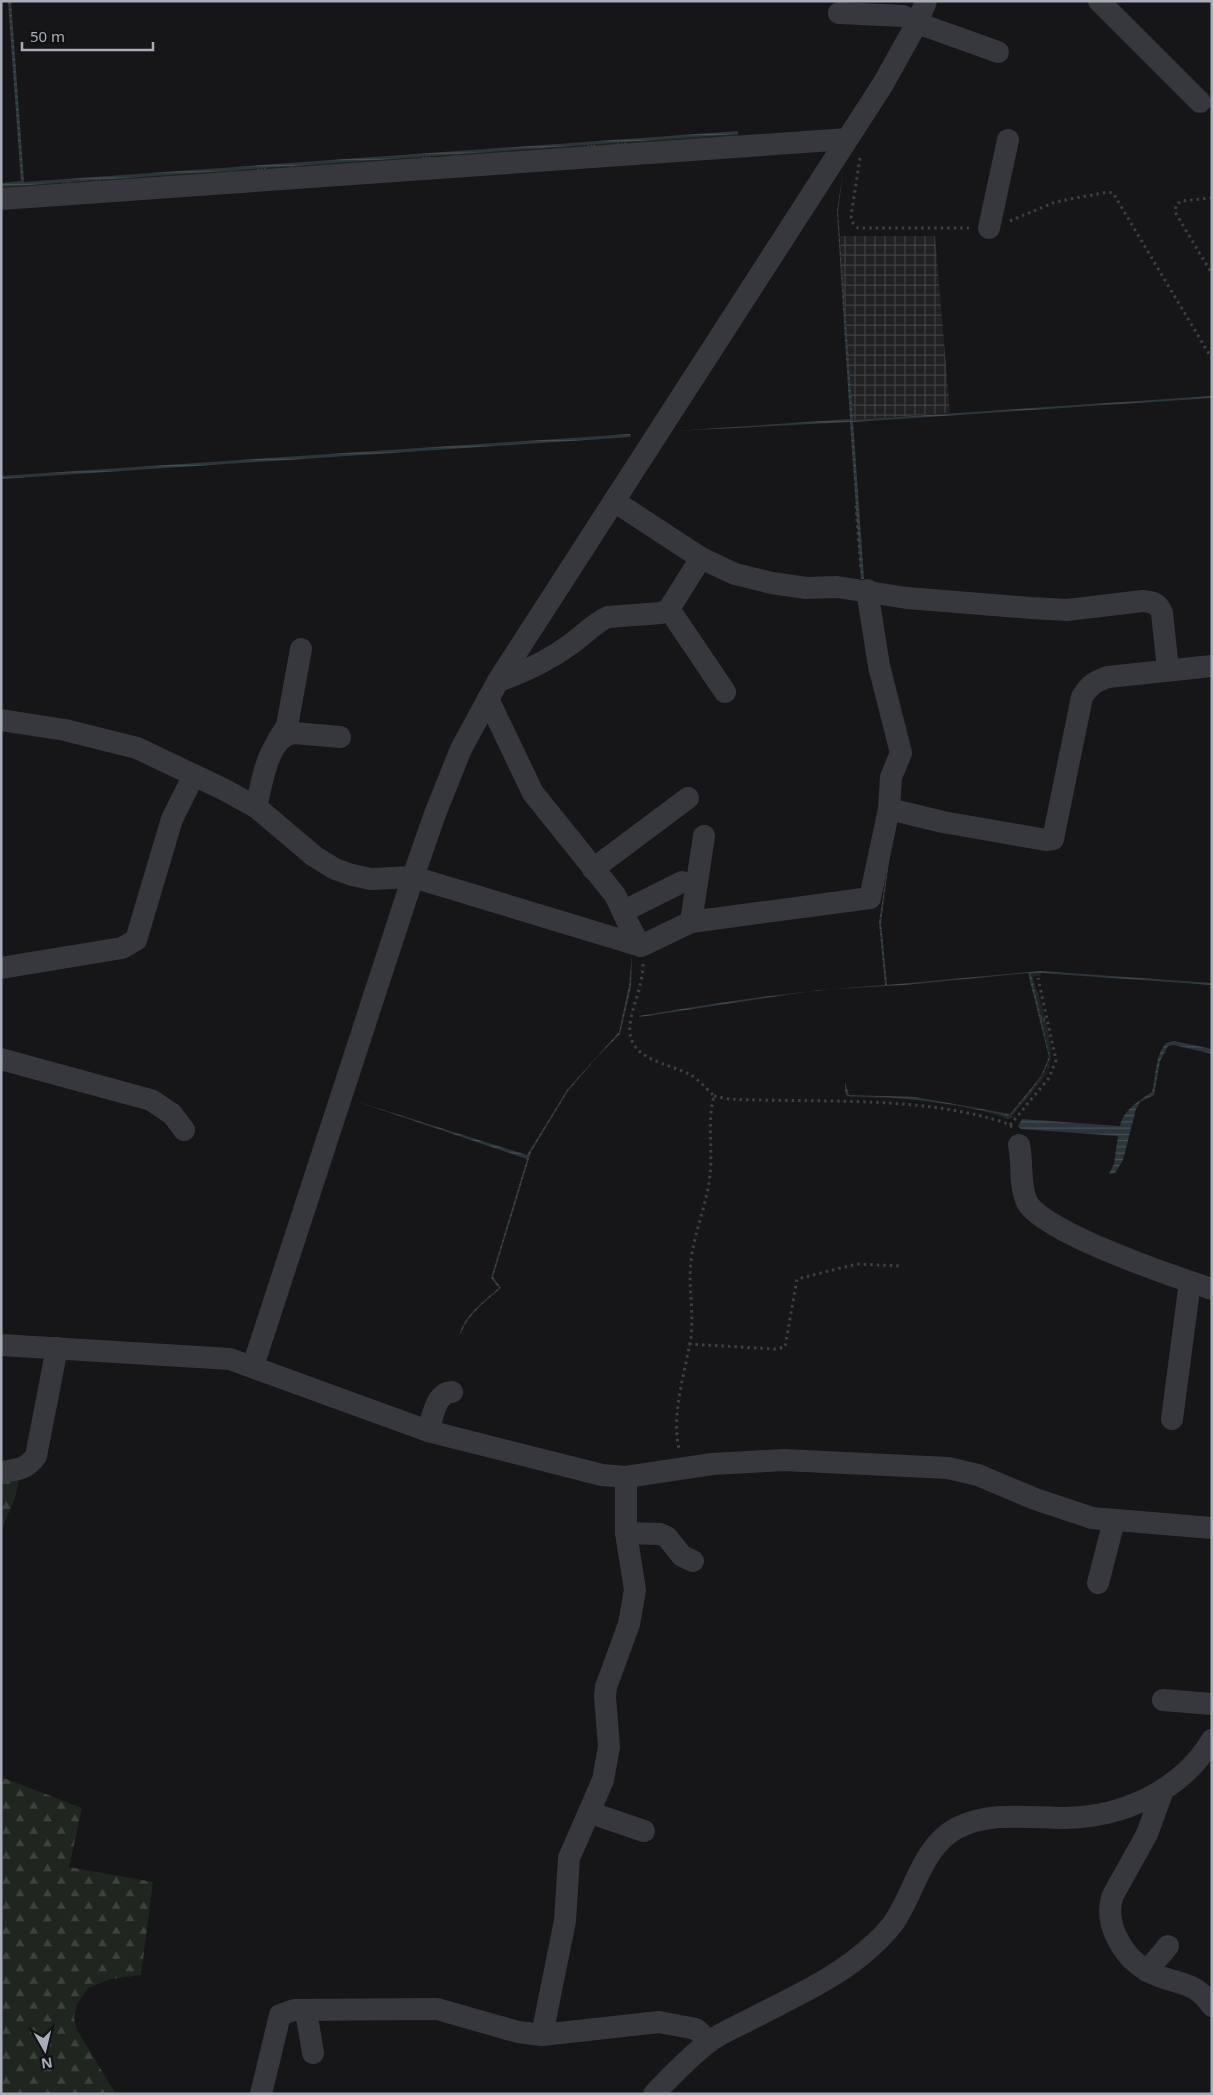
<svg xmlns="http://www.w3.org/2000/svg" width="1213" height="2095" viewBox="0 0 1213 2095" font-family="'Noto Sans',sans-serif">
<defs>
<pattern id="industrial-grid" width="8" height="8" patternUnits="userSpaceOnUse" patternTransform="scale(1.25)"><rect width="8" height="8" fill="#222225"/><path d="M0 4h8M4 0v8" fill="none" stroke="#3f3f43"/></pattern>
<pattern id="grass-tufts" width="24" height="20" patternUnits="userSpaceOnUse" patternTransform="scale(1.25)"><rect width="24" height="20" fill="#1e261f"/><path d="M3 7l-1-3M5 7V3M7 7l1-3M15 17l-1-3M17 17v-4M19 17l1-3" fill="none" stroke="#3c433d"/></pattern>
<pattern id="forest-firs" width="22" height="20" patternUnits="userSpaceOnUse" patternTransform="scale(1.25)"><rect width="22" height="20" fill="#1e261f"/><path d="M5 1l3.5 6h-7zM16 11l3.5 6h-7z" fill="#3c433d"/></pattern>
<pattern id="water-rules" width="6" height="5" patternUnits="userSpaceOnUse" patternTransform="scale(1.25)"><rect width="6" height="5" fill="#2c353c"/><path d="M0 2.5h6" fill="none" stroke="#485056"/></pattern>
</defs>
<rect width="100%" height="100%" fill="#161618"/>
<!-- industrial -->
<path fill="url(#industrial-grid)" d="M840 236H935L950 413 852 420Z"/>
<!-- grass -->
<g fill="url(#grass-tufts)">
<path d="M738 134V141L1 193V187Z"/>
<path d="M1041 973V975L1033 977C1039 1000 1059 1051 1047 1072 1038 1088 1022 1103 1011 1118L1007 1119C956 1099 901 1098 847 1097 852 1095 862 1096 869 1096 916 1096 962 1105 1007 1116L1012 1114 1047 1070 1050 1057 1030 974Z"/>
</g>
<!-- forest -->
<g fill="url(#forest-firs)">
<path d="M21 1470 15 1498 1 1531V1472Z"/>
<path d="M1 1777 82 1808 69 1867 153 1882 141 1975 111 1979 88 1988 77 2004 74 2018 77 2030 116 2094H1Z"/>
</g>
<!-- water -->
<g fill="url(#water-rules)">
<path d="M8 1H11L24 182 738 131V134L1 187V183L21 181Z"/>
<path d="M843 171 838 212 853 420 1212 396V398L853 422 864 579H861L850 422 675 431 850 419 837 212Z"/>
<path d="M630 434 631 437 1 479V476Z"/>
<path d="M895 816 881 922 887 985 1040 971 1212 983V985L1041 973 1031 974 1050 1057C1044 1080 1026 1096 1012 1114L1007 1116C954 1103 902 1096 847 1096L845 1092V1082L849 1095 915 1097 1010 1114 1041 1076 1049 1057 1028 973 904 985 819 990 640 1017 639 1016C721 1002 802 990 885 985L879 922Z"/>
<path d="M632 955 631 987 620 1034 597 1057 568 1091 531 1152 493 1277 501 1288C487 1300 467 1315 461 1334L460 1333C465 1315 485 1300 499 1288L491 1278 527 1159 355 1101 527 1155 567 1090 619 1032 629 985Z"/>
<path d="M1174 1041 1212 1049V1054L1174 1045 1168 1046 1160 1061 1154 1095 1140 1102 1136 1109 1123 1160 1115 1173 1109 1174 1114 1164 1118 1136 1021 1129 1018 1126 1022 1119 1120 1126C1124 1109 1139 1101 1152 1092 1157 1074 1154 1058 1166 1043Z"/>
</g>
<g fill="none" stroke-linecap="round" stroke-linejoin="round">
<!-- path -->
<g stroke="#3d3f44" stroke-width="3" stroke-dasharray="2.5 4" stroke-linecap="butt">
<path d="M860 158 851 216 852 222 858 228H969"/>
<path d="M1212 198 1181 201 1176 205 1175 212 1212 274"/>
<path d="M1010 221 1055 202 1108 192 1113 193 1212 359"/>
<path d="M856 506 861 571"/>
<path d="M643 964C643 985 633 1003 630 1024 626 1060 666 1062 691 1075 699 1080 707 1089 714 1096 707 1121 713 1150 710 1175 707 1205 694 1232 691 1261 688 1286 694 1311 691 1337 685 1373 671 1414 679 1449"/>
<path d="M714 1096 729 1099C812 1103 904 1096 985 1117 994 1120 1006 1121 1013 1128"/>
<path d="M1010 1125 1049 1078 1056 1060 1038 978"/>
<path d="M689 1344 775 1349 785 1347 797 1279 857 1264 901 1266"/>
</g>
<!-- minor -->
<g stroke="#37383d" stroke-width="22">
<path d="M1099 1 1200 102"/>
<path d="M839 13 903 16 917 23 998 52"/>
<path d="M1 199 847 139"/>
<path d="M989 228 1008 140"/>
<path d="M614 501 701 558 735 574 772 583 806 588 837 587 907 598 1031 608 1067 610 1143 601C1153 602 1158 603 1162 613L1168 669"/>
<path d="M669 609 725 692"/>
<path d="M498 681C525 672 548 661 571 644 584 635 594 623 608 617L661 613 669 609 701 558"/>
<path d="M488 699 533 793 615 895C624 912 629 930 641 946"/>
<path d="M1 720 65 730 137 748 223 789 256 807 314 856 335 869 352 875 371 879 413 877 641 946 691 922 870 898 889 809 891 777 901 753 879 666 867 590"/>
<path d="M278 740 287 726 301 649"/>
<path d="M256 807C262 785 267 736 294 733L340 737"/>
<path d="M889 809 943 822 1046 840 1053 839 1082 697C1089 685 1096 681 1108 677L1212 666"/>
<path d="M593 869 688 798"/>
<path d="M624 911 682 882"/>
<path d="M691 922 704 836"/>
<path d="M1 968 122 948 136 940 172 819 194 775"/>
<path d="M1 1059 151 1100 172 1114 184 1130"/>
<path d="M1019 1145C1023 1163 1019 1186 1027 1202 1042 1232 1177 1278 1212 1289"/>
<path d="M1 1345 230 1359 428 1431 602 1475 626 1477 712 1464 784 1460 948 1468 978 1475 1035 1499 1092 1518 1212 1528"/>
<path d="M253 1366 413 877 435 814 461 749 498 681 883 84 917 23 926 1"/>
<path d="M1172 1419 1190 1282"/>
<path d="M428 1431C433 1417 435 1393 452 1392"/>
<path d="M1 1472C17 1470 27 1469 36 1456L57 1348"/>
<path d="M626 1533 660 1534 667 1537 682 1556 693 1561"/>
<path d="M1098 1583 1114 1521"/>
<path d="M1163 1700 1212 1704"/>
<path d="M1163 1790 1147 1834 1113 1895C1103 1922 1122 1956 1146 1970 1172 1986 1193 1977 1212 2006"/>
<path d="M591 1813 644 1831"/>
<path d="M1147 1971 1168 1946"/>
<path d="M306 2011 313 2053"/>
<path d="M542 2035 565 1921 569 1858 603 1780 609 1747 605 1696 606 1687 629 1624 635 1590 626 1533V1477"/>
<path d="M261 2094 280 2015 294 2010 437 2009 518 2032 542 2035 659 2022 696 2029 709 2041"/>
<path d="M654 2094C671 2076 689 2057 709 2042 720 2033 736 2027 749 2020 791 1998 840 1977 874 1944 881 1938 887 1931 892 1925 915 1894 920 1848 957 1828 990 1811 1029 1818 1065 1818 1123 1817 1181 1791 1212 1740"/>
</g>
</g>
<!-- border -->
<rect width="1213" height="2095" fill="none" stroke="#a8adb8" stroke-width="5"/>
<!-- north arrow -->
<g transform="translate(45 2050) rotate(172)" stroke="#111113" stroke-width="4" paint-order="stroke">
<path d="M0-4L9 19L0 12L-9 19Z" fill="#a8adb8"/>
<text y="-8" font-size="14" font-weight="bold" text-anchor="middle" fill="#a8adb8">N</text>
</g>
<!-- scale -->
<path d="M22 42v8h131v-8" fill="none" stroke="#a8adb8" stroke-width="2.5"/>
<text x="30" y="42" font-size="15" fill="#a8adb8" stroke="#111113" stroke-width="4" paint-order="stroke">50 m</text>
</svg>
